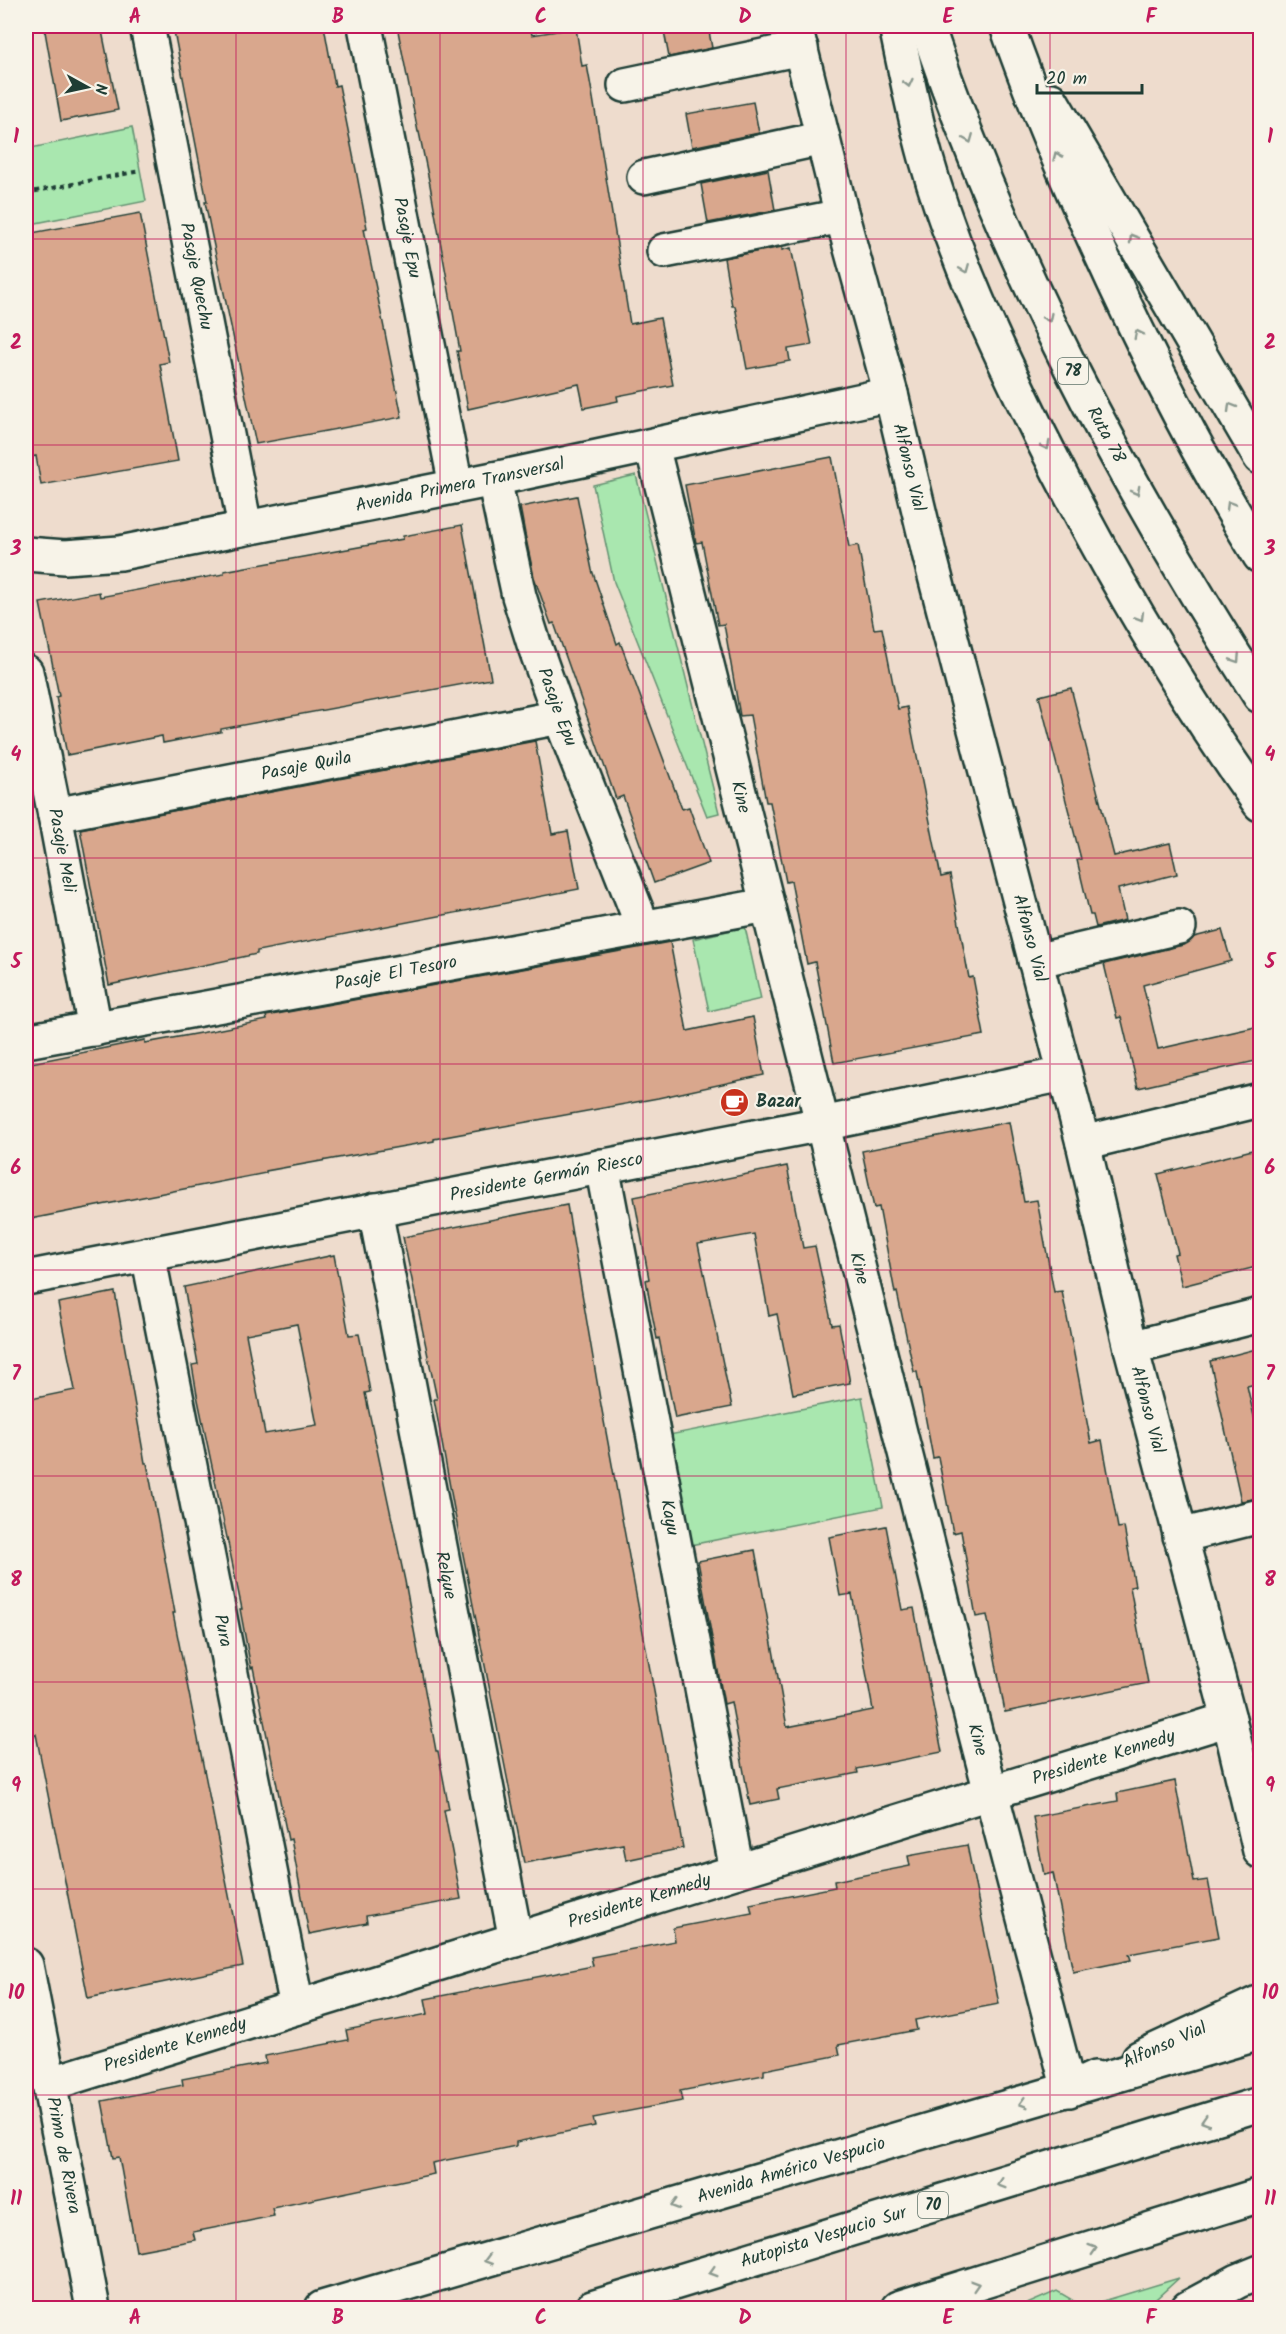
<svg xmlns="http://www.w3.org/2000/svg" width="1286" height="2334" viewBox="0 0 1286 2334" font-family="Kalam,sans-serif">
<rect width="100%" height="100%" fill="#eedccd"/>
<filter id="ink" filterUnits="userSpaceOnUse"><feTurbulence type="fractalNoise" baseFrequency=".0167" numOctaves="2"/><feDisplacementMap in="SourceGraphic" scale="12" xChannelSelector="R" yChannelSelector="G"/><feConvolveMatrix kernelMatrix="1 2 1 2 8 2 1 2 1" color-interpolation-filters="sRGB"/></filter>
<g filter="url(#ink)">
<!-- green -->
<g fill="#a9e7af" stroke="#649272" stroke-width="1.5">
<path d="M132 127 146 201 26 225V149Z"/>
<path d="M636 475 719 813 707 816 614 582 593 485Z"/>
<path d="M745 927 761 999 709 1011 693 939Z"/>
<path d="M862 1397 883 1507 690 1545 669 1435Z"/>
<path d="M1179 2278 1146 2308H1018L1057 2291 1084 2307Z"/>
</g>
<!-- building -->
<g fill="#d9a78d" stroke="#1f3d34" stroke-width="1.5" fill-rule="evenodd">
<path d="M44 26H101L118 110 61 121Z"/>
<path d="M173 26H324L335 86 339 85 356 170 367 228 364 229 402 417 256 444 211 232 205 202H207Z"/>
<path d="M397 26H530L532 35 576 28 582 66 587 65 593 98 630 324 660 318 673 385 617 396 618 401 584 408 579 384 468 409 457 351H460L430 185 419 132H418Z"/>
<path d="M663 26H708L712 48 669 57Z"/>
<path d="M753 102 759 133 692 147 686 114Z"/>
<path d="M768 170 775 210 708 223 701 184Z"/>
<path d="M140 213 169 362 160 364 178 461 41 485 36 456 26 458V234Z"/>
<path d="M782 247V250L791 248 812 345 788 349 790 361 747 369 735 306H732L724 258Z"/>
<path d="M832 457 849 547 858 545 874 629 882 628 898 709 907 707 941 877 950 875 969 978 973 977 984 1035 834 1063 815 962 807 964 791 881 786 882 770 802H766L750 715 740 716 724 624 718 625 702 542 696 543 685 485Z"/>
<path d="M577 496 592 570 617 644 620 642 682 809 689 807 709 863 654 883 623 796 616 799 554 623 551 624 534 577 525 534 520 507Z"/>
<path d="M462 525 491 679 221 729V732L163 743 162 736 67 755 56 697 59 696 40 603 99 592 100 597 224 574V571L403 539V536Z"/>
<path d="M1071 688 1114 856 1170 843 1177 874 1118 889 1125 920 1096 927 1093 915H1090L1077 860 1081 859 1039 696Z"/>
<path d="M535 741 552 834 568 831 579 889 257 951V954L109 985 80 829Z"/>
<path d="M1222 930 1231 961 1143 985 1158 1049 1260 1026V1060L1138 1088 1121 1017 1117 1018 1104 964 1183 945 1194 937Z"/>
<path d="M670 942 687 1031 753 1017 764 1075 658 1098 434 1139V1141L405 1146 266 1171V1173L30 1219 26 1193V1064L145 1040V1043L211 1031 267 1020 266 1016Z"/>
<path d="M1009 1122 1024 1202 1037 1200 1054 1292 1062 1291 1091 1443 1102 1440 1118 1528 1124 1527 1135 1586 1130 1587 1148 1683 1005 1712 987 1615 976 1617 961 1531 953 1533 938 1457 933 1458 917 1372H914L897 1292 895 1293 879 1207 874 1208 862 1151Z"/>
<path d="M1260 1148V1266L1182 1286 1174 1254 1178 1253 1158 1174Z"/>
<path d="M787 1166 803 1248 815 1246 832 1325 839 1324 850 1383 793 1394 777 1314 769 1316 754 1234 698 1244 732 1407 675 1418 659 1338 657 1339 651 1309 646 1280 649 1279 634 1197Z"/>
<path d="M567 1205 601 1405 683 1848 626 1860 623 1844 524 1863 454 1509 434 1399H437L403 1237Z"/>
<path d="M334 1255 349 1335 359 1334 365 1363 370 1392 365 1393 405 1581 436 1751H438L449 1809 444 1810 461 1899 366 1916 367 1923 309 1934 291 1839 288 1840 253 1667 251 1668 240 1609H242L197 1395 192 1365 198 1364 184 1287ZM297 1324 317 1425 265 1434 246 1334Z"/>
<path d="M115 1292 145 1463H147L175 1613H173L243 1966 88 1998 36 1734H32L26 1699V1400L75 1390 58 1303Z"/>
<path d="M1260 1348V1383L1247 1386 1260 1442V1498L1241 1501 1210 1361Z"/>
<path d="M886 1526 902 1610 914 1608 942 1752 857 1769 858 1773 777 1789 779 1799 750 1805 731 1702 724 1704 698 1561 755 1550 787 1727 873 1710 852 1594 840 1596 829 1537Z"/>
<path d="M1175 1781 1194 1882 1208 1880 1219 1937 1129 1954 1131 1960 1073 1972 1053 1873 1044 1875 1033 1817 1118 1801 1117 1793Z"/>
<path d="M967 1845 999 2004 915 2020 917 2030 838 2045 840 2055 764 2070V2075L680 2091 682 2101 593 2118 595 2126 516 2142V2146L432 2163 434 2174 272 2208 274 2216 193 2232 195 2240 136 2251 119 2157 113 2158 102 2101 183 2085 182 2079 266 2063 265 2056 348 2040 346 2030 428 2014 425 1999 593 1966 591 1957 675 1941 673 1928 752 1913 750 1904 835 1887 834 1881 910 1866 908 1856Z"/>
</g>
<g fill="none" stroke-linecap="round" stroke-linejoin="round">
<defs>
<g id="minor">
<path id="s1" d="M147 26 245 527"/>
<path id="s2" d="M365 26 456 486"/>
<path id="s3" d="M795 26 842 216 891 394 930 557 1083 1143 1131 1348 1229 1719 1260 1851"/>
<path d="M625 85 801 48"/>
<path d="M644 177 823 138"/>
<path d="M664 251 842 216"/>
<path id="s4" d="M652 446 976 1735 1069 2090 1095 2078"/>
<path id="s5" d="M494 479 519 596 534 644 560 717 643 927"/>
<path id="s6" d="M26 554 65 557 120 553 494 479 891 394"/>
<path id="s7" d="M26 672 55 815 95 1029"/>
<path id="s8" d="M55 815 560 717"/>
<path d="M1035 961 1179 927"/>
<path id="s9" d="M26 1041 767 905"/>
<path d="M1083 1143 1260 1100"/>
<path id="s10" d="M602 1166 737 1871"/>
<path id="s11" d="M375 1210 516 1940"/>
<path id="s12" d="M148 1254 297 2007"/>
<path id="s13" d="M26 1278 822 1124 1064 1074"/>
<path d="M1131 1348 1260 1315"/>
<path d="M1180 1536 1260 1516"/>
<path d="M1139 2058 1260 2002"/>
<path id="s14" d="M49 2084 1229 1719"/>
</g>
<g id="tertiary">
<path id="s15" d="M26 1965 93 2308"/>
</g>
<g id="primary">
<path id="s16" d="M322 2308 1260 2033"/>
<path d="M1188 2308 1238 2281 1260 2272"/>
</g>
<g id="motorway">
<path d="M896 26C905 70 914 115 926 158 953 254 996 346 1040 435 1104 563 1177 688 1260 804"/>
<path id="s17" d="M927 26C1006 263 1125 486 1260 696"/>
<path d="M1007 26C1033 101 1064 173 1097 245 1145 351 1198 456 1260 556"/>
<path d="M1051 100 1260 457"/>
<path id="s18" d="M592 2308 1260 2104"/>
<path d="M898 2308 1260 2195"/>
</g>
</defs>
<!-- minor casing -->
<use href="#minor" stroke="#1f3d34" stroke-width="38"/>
<!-- tertiary casing -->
<use href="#tertiary" stroke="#1f3d34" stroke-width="38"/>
<!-- primary casing -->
<use href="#primary" stroke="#1f3d34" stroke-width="38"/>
<!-- motorway casing -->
<use href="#motorway" stroke="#1f3d34" stroke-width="38"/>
<!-- path -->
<path stroke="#1f3d34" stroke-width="4" stroke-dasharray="4.5 4.5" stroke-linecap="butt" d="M26 193 140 171"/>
<!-- minor -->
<use href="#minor" stroke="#f7f3e8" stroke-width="33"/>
<!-- tertiary -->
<use href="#tertiary" stroke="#f7f3e8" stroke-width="33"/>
<!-- primary -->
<use href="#primary" stroke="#f7f3e8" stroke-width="33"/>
<!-- motorway -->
<use href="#motorway" stroke="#f7f3e8" stroke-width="33"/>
</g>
<!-- one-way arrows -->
<defs><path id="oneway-chevron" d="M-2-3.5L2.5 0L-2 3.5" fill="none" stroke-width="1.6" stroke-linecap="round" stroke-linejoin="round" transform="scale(1.5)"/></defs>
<g stroke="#8b988e">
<use href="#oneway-chevron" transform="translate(908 83) rotate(77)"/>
<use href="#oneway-chevron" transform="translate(969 139) rotate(68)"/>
<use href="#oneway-chevron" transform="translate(1057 156) rotate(-114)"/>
<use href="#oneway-chevron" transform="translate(1133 238) rotate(-120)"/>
<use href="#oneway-chevron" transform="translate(965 269) rotate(68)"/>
<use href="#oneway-chevron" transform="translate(1048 318) rotate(65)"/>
<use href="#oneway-chevron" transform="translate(1138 334) rotate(-117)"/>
<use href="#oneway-chevron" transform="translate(1231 407) rotate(-120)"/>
<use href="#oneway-chevron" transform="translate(1046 446) rotate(63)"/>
<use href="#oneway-chevron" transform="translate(1136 491) rotate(62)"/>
<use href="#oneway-chevron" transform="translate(1230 505) rotate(-120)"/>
<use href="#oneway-chevron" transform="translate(1140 617) rotate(59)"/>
<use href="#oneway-chevron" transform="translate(1236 659) rotate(57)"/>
<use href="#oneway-chevron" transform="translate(1023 2103) rotate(164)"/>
<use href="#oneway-chevron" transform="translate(1205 2121) rotate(163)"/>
<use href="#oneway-chevron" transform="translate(1001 2184) rotate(163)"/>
<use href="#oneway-chevron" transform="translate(675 2205) rotate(164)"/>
<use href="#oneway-chevron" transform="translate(1093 2249) rotate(-18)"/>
<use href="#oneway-chevron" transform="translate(488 2260) rotate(164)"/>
<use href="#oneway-chevron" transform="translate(713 2272) rotate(163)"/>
<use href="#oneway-chevron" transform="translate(975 2285) rotate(-17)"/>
</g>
</g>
<!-- grid -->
<path fill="none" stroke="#c2185b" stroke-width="1.5" stroke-opacity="0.55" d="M236 26V2308M440 26V2308M643 26V2308M846 26V2308M1050 26V2308M26 239H1260M26 445H1260M26 652H1260M26 858H1260M26 1064H1260M26 1270H1260M26 1476H1260M26 1682H1260M26 1889H1260M26 2095H1260"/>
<!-- icons -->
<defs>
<symbol id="cafe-disc" viewBox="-11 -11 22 22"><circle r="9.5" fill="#c8321e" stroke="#f7f3e8"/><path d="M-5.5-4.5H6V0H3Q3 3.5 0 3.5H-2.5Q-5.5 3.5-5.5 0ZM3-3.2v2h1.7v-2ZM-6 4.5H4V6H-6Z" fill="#fff"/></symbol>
</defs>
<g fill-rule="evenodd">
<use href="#cafe-disc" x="718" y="1086" width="33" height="33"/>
</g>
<g text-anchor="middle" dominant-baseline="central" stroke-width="4.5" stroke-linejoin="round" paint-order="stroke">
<!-- shield labels -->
<g fill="#f7f3e8" stroke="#60746a" stroke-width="1.5">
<rect x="1058" y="358" width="30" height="26" rx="4.5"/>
<rect x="918" y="2192" width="30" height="26" rx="4.5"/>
</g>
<g font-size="16" font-weight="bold" fill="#1f3d34">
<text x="1073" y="371">78</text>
<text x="933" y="2205">70</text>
</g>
<!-- street labels -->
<g font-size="18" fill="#1f3d34" stroke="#f7f3e8">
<text stroke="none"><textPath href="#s2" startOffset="216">Pasaje Epu</textPath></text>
<text stroke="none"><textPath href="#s1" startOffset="255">Pasaje Quechu</textPath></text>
<text stroke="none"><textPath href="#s17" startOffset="447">Ruta 78</textPath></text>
<text stroke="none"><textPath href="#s3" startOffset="456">Alfonso Vial</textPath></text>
<text stroke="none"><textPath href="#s6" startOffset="441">Avenida Primera Transversal</textPath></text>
<text stroke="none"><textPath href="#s5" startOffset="237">Pasaje Epu</textPath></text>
<text stroke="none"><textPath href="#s8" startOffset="256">Pasaje Quila</textPath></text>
<text stroke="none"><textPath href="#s4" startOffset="362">Kine</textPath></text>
<text stroke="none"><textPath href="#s7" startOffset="182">Pasaje Meli</textPath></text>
<text stroke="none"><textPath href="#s3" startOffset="942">Alfonso Vial</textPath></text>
<text stroke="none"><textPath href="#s9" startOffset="376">Pasaje El Tesoro</textPath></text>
<text stroke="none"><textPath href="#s13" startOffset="530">Presidente Germán Riesco</textPath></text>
<text stroke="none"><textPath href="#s4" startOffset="848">Kine</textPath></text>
<text stroke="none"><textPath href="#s3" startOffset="1428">Alfonso Vial</textPath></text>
<text stroke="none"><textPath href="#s10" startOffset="358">Kayu</textPath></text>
<text stroke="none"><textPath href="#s11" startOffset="372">Relque</textPath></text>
<text stroke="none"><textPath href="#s12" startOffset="384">Pura</textPath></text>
<text stroke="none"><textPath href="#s4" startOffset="1334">Kine</textPath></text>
<text stroke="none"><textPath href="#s14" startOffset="1104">Presidente Kennedy</textPath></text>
<text stroke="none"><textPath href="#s14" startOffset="618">Presidente Kennedy</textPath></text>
<text stroke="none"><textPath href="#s14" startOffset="132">Presidente Kennedy</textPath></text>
<text transform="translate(1165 2046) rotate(-24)">Alfonso Vial</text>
<text stroke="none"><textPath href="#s15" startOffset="194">Primo de Rivera</textPath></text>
<text stroke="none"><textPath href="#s16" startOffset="489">Avenida Américo Vespucio</textPath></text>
<text stroke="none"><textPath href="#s18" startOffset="242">Autopista Vespucio Sur</textPath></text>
</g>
<!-- poi labels -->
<g font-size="18" font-weight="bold" fill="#1f3d34" stroke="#f7f3e8" text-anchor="start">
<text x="756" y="1102">Bazar</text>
</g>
</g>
<!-- margin -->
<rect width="1286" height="2334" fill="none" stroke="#f7f3e8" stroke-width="66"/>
<!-- north arrow -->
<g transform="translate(87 87) rotate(98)" stroke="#f7f3e8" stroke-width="4.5" paint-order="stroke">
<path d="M0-4.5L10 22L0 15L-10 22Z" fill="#1f3d34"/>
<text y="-9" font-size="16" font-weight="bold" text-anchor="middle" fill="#1f3d34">N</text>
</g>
<!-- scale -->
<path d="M1037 84v9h105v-9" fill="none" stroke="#1f3d34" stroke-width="3"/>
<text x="1046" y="84" font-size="18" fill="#1f3d34" stroke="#f7f3e8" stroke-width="4.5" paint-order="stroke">20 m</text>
<rect x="33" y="33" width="1220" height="2268" fill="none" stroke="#c2185b" stroke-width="2"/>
<g font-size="20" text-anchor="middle" font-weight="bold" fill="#c2185b">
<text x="135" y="23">A</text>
<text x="338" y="23">B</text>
<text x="541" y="23">C</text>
<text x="745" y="23">D</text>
<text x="948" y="23">E</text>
<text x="1151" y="23">F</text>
<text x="16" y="143">1</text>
<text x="1270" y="143">1</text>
<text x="16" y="349">2</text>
<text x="1270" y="349">2</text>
<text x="16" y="555">3</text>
<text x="1270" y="555">3</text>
<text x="16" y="761">4</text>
<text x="1270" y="761">4</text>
<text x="16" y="968">5</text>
<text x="1270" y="968">5</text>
<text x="16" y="1174">6</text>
<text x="1270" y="1174">6</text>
<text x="16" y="1380">7</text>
<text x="1270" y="1380">7</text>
<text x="16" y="1586">8</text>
<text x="1270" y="1586">8</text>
<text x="16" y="1792">9</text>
<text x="1270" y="1792">9</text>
<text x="16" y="1999">10</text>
<text x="1270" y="1999">10</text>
<text x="16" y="2205">11</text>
<text x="1270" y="2205">11</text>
<text x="135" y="2324">A</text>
<text x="338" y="2324">B</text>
<text x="541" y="2324">C</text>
<text x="745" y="2324">D</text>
<text x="948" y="2324">E</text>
<text x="1151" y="2324">F</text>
</g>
</svg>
